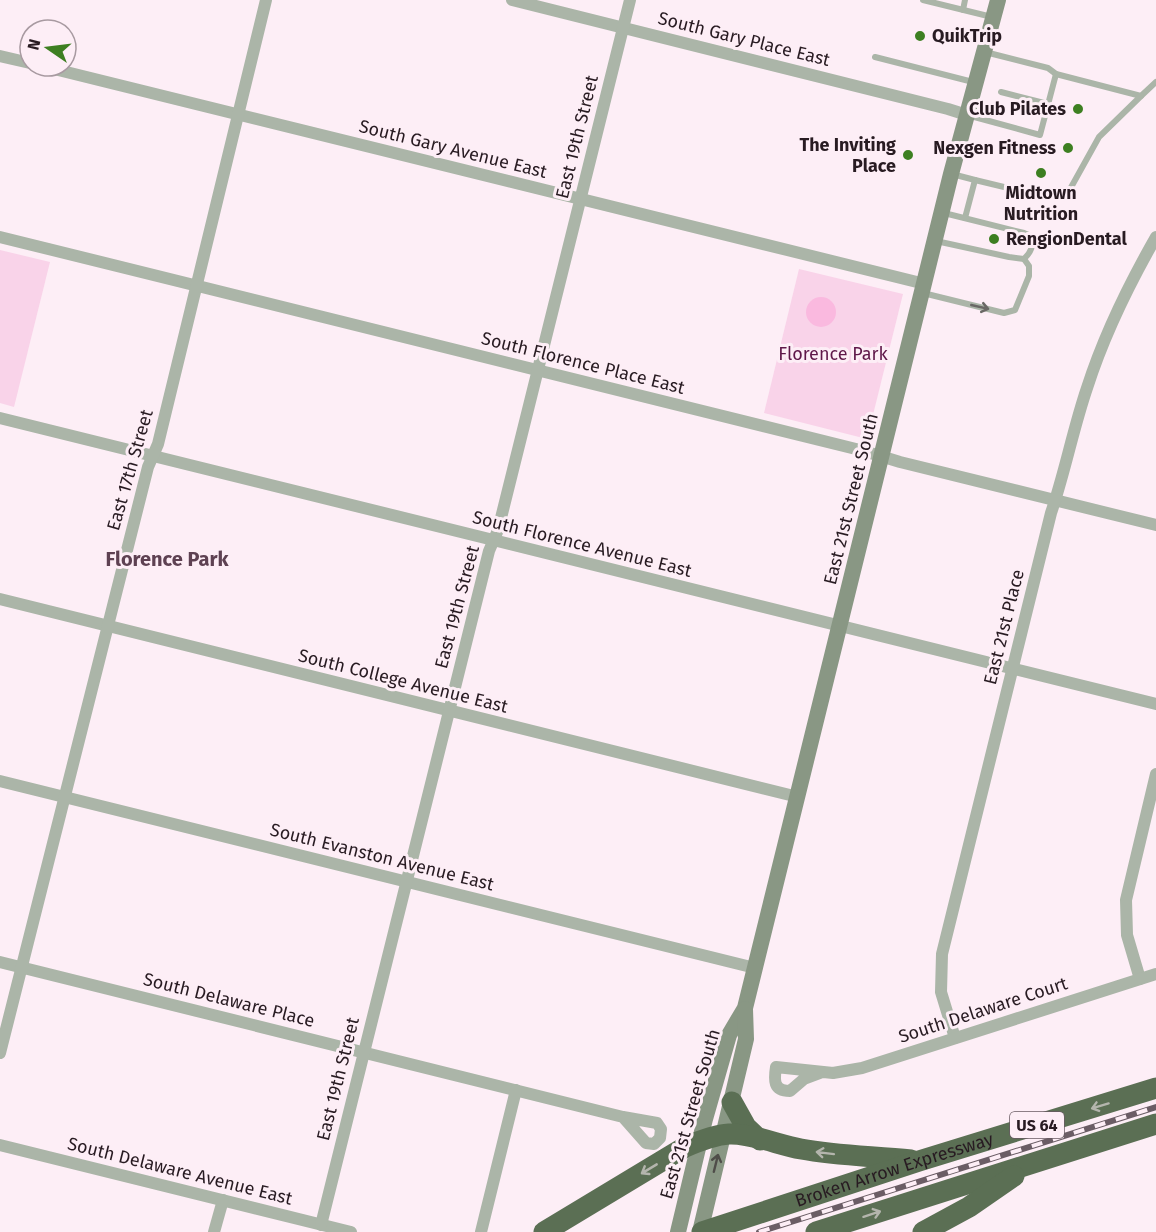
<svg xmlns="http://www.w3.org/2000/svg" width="1156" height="1232" viewBox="0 0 1156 1232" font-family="'Fira Sans',sans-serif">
<rect width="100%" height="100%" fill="#fdeef6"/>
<!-- green -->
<g fill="#f9d3e9">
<path d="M0 250 50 262 14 407 0 403Z"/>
<path d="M799 269 903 294 867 439 764 413Z"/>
</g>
<!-- water -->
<circle fill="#fab9df" cx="821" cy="312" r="15"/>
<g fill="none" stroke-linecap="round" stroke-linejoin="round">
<!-- service -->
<g stroke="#abb5a8" stroke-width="6">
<path d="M923 0 992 17"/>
<path d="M963 10 965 0"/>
<path d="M985 52 1048 68 1056 74 1141 96 1156 82"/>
<path d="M875 57 973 82"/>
<path d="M1001 92 1048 104"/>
<path d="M967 115 1040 135 1056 74"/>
<path d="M952 174 975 180 965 218"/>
<path d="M975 180 1033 194 1060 197 1069 191 1099 137 1141 96"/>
<path d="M936 241 1009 257 1024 259C1031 252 1034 246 1031 236L1024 233 944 213"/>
<path d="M923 293 1004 313 1015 310 1029 276V266L1024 259"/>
</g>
<!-- minor -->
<g stroke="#abb5a8" stroke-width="12">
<path d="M512 0 948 109 967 115"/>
<path d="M0 56 30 63"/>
<path d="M42 66 925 284"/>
<path d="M0 237 864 451 900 462 1156 525"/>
<path d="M0 418 1156 704"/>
<path d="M0 599 798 797"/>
<path d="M0 781 755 968"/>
<path d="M0 962 623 1117 657 1123 661 1129 660 1138 654 1144 646 1143 623 1117"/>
<path d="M1140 979 1127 935 1126 900 1156 774"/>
<path d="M955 1038 941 992 942 954 1051 513C1065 472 1073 429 1087 388 1104 335 1128 286 1156 237"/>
<path d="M0 1053 148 467 158 444 266 0"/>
<path d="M820 1073 804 1079 790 1091C773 1091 774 1080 776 1067L833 1073 862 1068 1156 974"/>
<path d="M0 1145 351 1232"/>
<path d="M321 1225 489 551 498 530 630 0"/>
<path d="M214 1232 223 1200"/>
<path d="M481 1232 516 1090"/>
</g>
<!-- secondary -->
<g stroke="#899784" stroke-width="16">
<path d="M678 1232 705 1119 729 1035 745 1008 951 174 998 0"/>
<path d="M700 1232 746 1039 745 1009"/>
</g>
<!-- motorway -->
<g stroke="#5b6f54" stroke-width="21">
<path d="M732 1102 746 1127 760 1140"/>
<path d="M544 1232 685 1147C699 1141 714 1135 729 1134 750 1133 779 1145 801 1149 838 1156 875 1156 911 1160"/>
<path id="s1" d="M702 1232 919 1161 1156 1088"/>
<path d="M816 1232 1156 1124"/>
<path d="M923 1232 969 1207 1014 1176"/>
</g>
<defs>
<path id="rail" d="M759 1232 1156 1107"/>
</defs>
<!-- rail casing -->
<use href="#rail" stroke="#6b5d65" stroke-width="6"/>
<!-- rail -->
<use href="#rail" stroke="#fdeef6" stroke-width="4" stroke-dasharray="11" stroke-linecap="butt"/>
</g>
<!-- one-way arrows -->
<defs><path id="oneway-shaft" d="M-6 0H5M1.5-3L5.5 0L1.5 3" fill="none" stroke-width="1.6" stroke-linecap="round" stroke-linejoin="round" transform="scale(1.5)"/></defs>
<use stroke="#6a6865" href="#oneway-shaft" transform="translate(980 307) rotate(13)"/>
<g stroke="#b4b5ad">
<use href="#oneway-shaft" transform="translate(1100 1106) rotate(163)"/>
<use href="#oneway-shaft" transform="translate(825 1153) rotate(-173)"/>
<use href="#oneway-shaft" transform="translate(649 1169) rotate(149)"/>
<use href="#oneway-shaft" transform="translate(872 1214) rotate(-18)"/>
</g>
<use stroke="#4f4d49" href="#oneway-shaft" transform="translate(716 1163) rotate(-76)"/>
<!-- markers -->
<g fill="#3d7f21" stroke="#fdeef6" stroke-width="2">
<circle cx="920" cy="36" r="6"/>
<circle cx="1078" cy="109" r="6"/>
<circle cx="1068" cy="148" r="6"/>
<circle cx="908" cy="155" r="6"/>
<circle cx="1041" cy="173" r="6"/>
<circle cx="994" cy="239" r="6"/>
</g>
<g text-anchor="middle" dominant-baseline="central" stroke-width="6" stroke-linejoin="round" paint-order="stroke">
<!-- shield labels -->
<rect fill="#fdeef6" stroke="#685a62" stroke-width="1.5" x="1010" y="1112" width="54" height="26" rx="4.5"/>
<g font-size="16" font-weight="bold" fill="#281b22">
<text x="1037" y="1125">US 64</text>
</g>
<!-- poi labels -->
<g font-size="18" font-weight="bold" fill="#281b22" stroke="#fdeef6" text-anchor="end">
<text x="932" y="36" text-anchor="start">QuikTrip</text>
<text x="1066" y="109">Club Pilates</text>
<text x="896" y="145">The Inviting<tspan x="896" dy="21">Place</tspan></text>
<text x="1056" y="148">Nexgen Fitness</text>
<text x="1041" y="193" text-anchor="middle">Midtown<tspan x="1041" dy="21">Nutrition</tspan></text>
<text x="1006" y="239" text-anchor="start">RengionDental</text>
</g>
<!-- street labels -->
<g font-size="18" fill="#281b22" stroke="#fdeef6">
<text transform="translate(744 39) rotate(14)">South Gary Place East</text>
<text transform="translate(577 137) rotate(-76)">East 19th Street</text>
<text transform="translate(453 149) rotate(14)">South Gary Avenue East</text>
<text transform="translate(583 363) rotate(14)">South Florence Place East</text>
<text transform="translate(130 470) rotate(-74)">East 17th Street</text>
<text transform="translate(851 499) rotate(-76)">East 21st Street South</text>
<text transform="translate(582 544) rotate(14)">South Florence Avenue East</text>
<text transform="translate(457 607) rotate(-75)">East 19th Street</text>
<text transform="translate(1004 627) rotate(-76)">East 21st Place</text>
<text transform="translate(403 681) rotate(14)">South College Avenue East</text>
<text transform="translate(382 857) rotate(14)">South Evanston Avenue East</text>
<text transform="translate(229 1000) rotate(14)">South Delaware Place</text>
<text transform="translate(983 1010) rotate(-18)">South Delaware Court</text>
<text transform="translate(338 1079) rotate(-76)">East 19th Street</text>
<text transform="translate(690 1114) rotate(-74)">East 21st Street South</text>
<text stroke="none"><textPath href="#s1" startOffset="202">Broken Arrow Expressway</textPath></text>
<text transform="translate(180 1171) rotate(14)">South Delaware Avenue East</text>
</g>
<!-- park labels -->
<g font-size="18" fill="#5f1749" stroke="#fdeef6">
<text x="833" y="354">Florence Park</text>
</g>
<!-- neighbourhood labels -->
<g font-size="20" font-weight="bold" fill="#5e4152" stroke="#fdeef6">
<text x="167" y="559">Florence Park</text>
</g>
</g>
<!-- north arrow -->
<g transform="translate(48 48) rotate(284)"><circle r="28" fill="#fdeef6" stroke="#a89aa1" stroke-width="1.5"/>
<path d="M0-4.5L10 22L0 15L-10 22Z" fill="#3d7f21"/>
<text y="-9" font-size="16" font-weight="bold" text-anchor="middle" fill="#281b22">N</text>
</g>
</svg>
